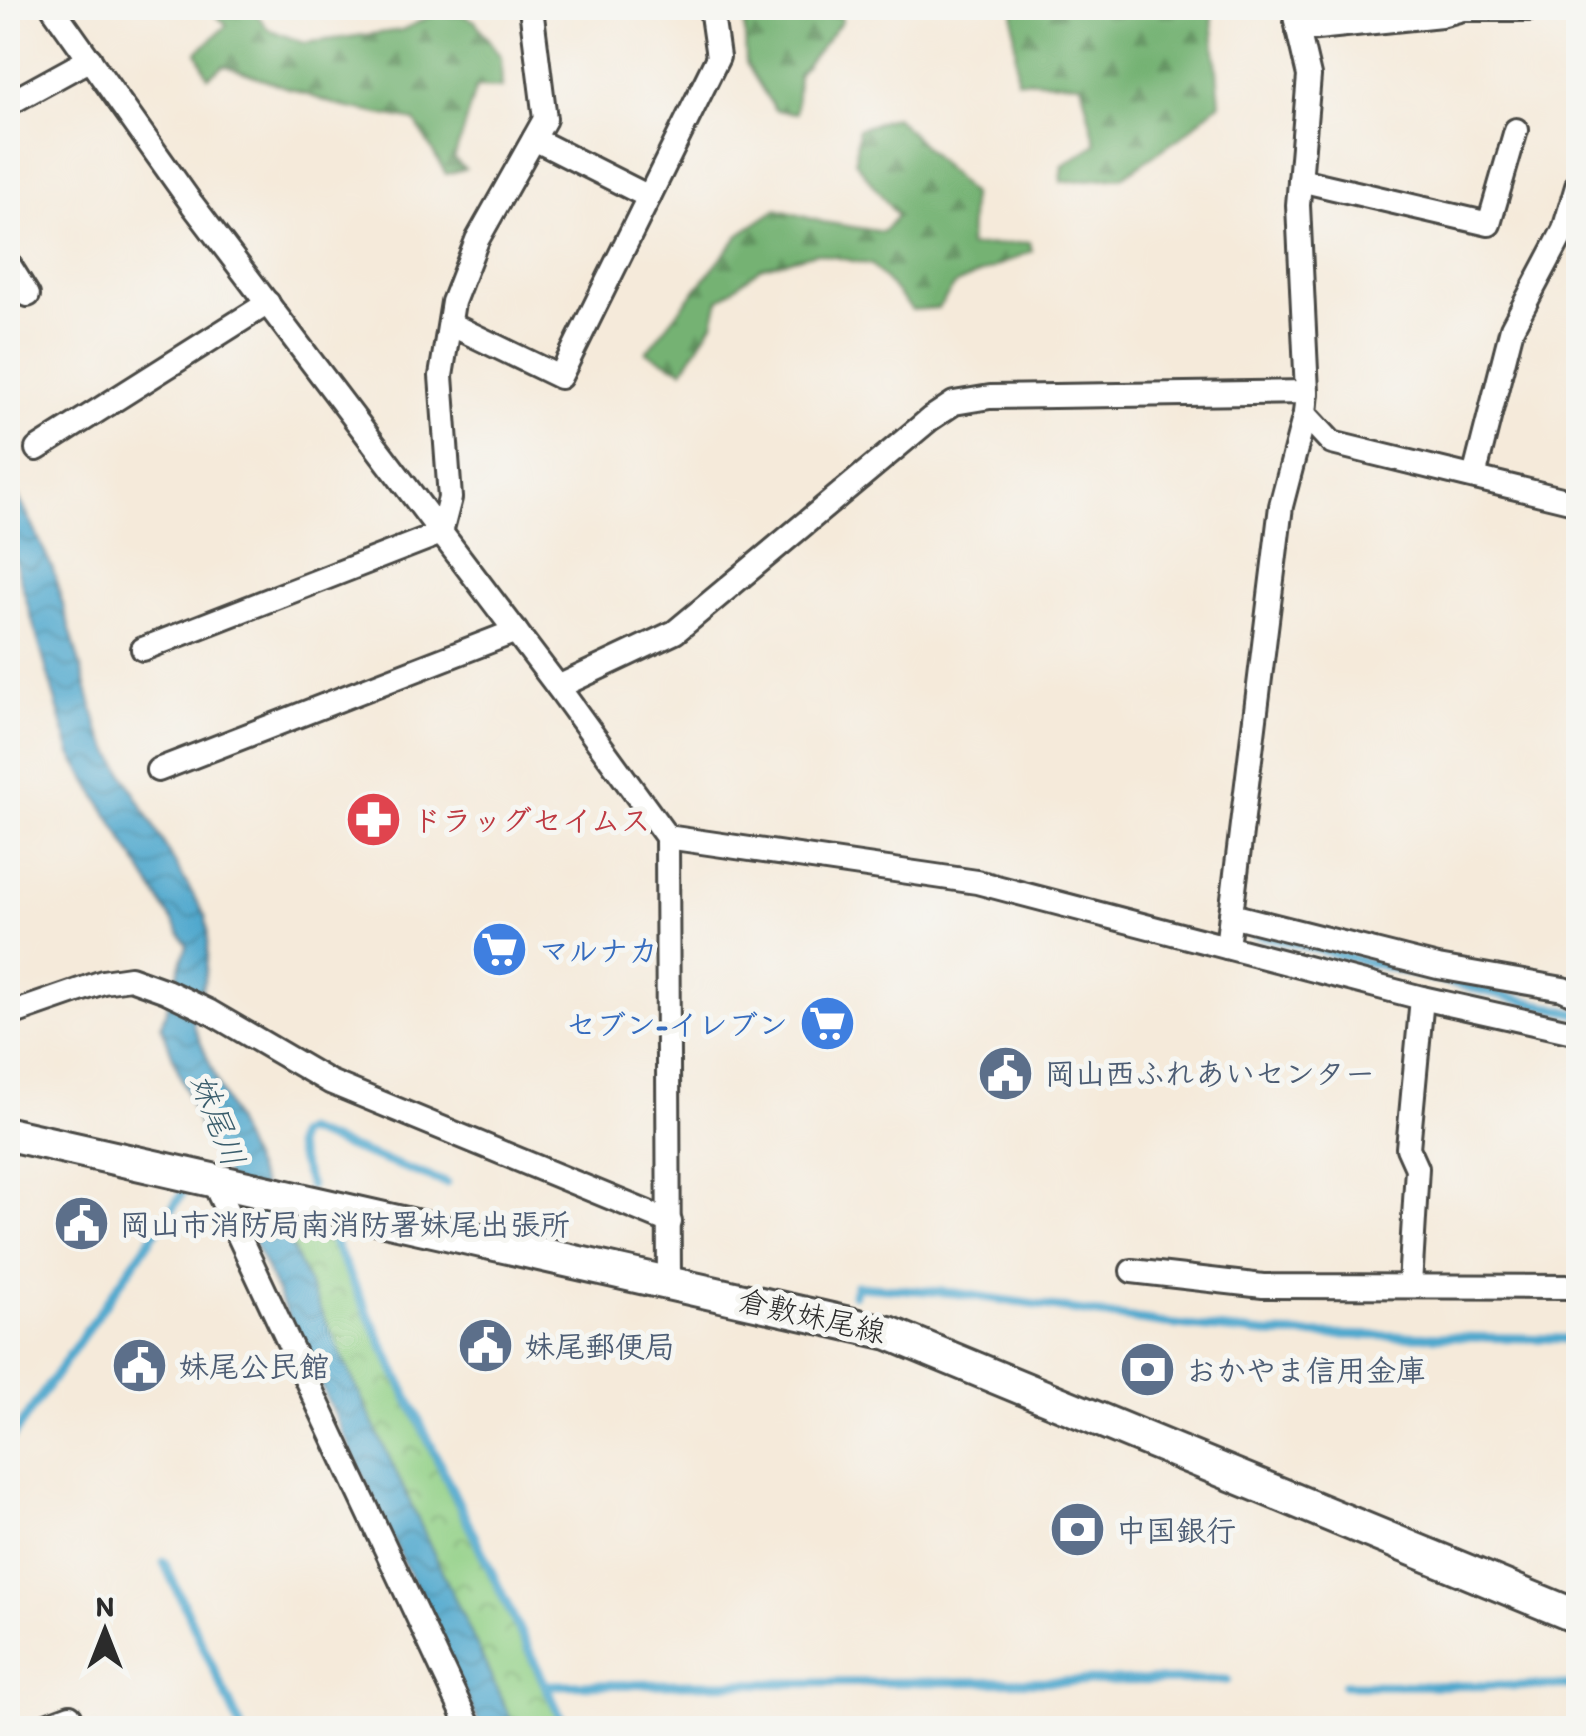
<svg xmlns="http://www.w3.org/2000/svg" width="1586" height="1736" viewBox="0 0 1586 1736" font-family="Itim,'Klee One',sans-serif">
<defs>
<pattern id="forest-firs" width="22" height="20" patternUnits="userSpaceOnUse" patternTransform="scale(2.5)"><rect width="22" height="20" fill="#75b273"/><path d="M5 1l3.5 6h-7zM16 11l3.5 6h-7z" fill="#60915f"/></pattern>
<pattern id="park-crowns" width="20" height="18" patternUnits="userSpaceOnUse" patternTransform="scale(2.5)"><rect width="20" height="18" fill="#92d086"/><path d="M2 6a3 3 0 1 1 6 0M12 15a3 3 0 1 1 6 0" fill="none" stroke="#77a96e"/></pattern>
<pattern id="water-waves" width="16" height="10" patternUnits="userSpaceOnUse" patternTransform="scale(2.5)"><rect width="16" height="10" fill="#51a9ce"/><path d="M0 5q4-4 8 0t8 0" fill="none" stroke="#438aa7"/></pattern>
</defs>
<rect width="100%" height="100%" fill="#f6f6f2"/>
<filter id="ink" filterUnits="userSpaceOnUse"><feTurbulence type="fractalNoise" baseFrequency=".01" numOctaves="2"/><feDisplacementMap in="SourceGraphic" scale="20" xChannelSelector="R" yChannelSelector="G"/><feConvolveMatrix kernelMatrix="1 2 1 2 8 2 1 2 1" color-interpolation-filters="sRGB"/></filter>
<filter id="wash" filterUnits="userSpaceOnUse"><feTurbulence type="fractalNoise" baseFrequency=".0048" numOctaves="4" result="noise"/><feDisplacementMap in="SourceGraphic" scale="40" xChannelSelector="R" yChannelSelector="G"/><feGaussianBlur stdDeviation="2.25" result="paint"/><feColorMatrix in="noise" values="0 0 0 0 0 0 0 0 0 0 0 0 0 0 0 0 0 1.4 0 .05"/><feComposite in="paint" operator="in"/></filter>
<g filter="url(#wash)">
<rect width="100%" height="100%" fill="#f5eada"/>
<!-- forest -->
<g fill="url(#forest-firs)" stroke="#506e4f" stroke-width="2.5">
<path d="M207 8H252L268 29 304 43 402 30 448 8 475 21 501 57 502 88 476 87 454 159 465 169 446 174 415 121 339 106 224 65 208 77 197 52 227 25Z"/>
<path d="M744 8H840L842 21 798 75 796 113 775 110 746 63Z"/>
<path d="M1013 8H1211L1220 103 1182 136 1122 177 1061 182 1063 165 1096 144 1081 83 1017 80Z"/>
<path d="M895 117 971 194 969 247 1030 242 1032 251 956 284 938 308 912 310 872 265 816 253 760 268 719 300 713 323 683 370 646 352 741 233 777 209 823 222 883 232 897 216 855 161 858 129Z"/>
</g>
<!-- park -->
<path fill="url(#park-crowns)" stroke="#5e7e58" stroke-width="2.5" d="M270 1233 330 1242 562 1728H483Z"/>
<!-- water -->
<path fill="url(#water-waves)" stroke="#3e6a7c" stroke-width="2.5" d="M8 479 27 513 53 570 99 731 206 917C212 954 204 989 193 1024L249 1156 515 1728H481L255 1245 215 1150H208L161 1025 187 945 71 754 8 537Z"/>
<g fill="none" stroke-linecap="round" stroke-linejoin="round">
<!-- stream -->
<g stroke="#51a9ce" stroke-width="9">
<path d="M1254 934 1578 1014"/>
<path d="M310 1186 295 1146 297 1136 304 1131 446 1183"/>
<path d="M330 1234 566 1728"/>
<path d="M854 1294 856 1286 955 1293 1166 1324 1266 1334 1578 1339"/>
<path d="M8 1443 182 1194"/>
<path d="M164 1562 241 1728"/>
<path d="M546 1685 1227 1680"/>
<path d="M1344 1685 1578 1686"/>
</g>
</g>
</g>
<g filter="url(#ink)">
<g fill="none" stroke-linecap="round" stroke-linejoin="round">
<defs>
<g id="street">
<path d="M53 8 192 204 558 687 667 837 669 1283"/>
<path d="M1298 30 1441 15 1463 9H1529"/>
<path d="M8 104 90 59"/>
<path d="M534 139 649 197"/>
<path d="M1300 180 1489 224 1516 130"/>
<path d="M8 263 28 295"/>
<path d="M450 324 560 377 718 57 711 8"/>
<path d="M1305 414 1332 443 1578 503"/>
<path d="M37 449 268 303"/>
<path d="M1474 477 1512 328 1564 230 1578 183"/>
<path d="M441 533 450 498 441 376 453 302 477 240 545 119 531 8"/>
<path d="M143 649 441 533"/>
<path d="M558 687 675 632 930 419 954 403 990 397 1307 392"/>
<path d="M158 770 516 631"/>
<path d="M667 837 977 882 1422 998 1578 1033"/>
<path d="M1231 915 1438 967 1563 989 1578 996"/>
<path d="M1227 947 1281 506 1305 414 1307 392 1298 205 1309 76 1293 8"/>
<path d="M8 1015 103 982 130 978 166 991 210 1012 330 1082 670 1222"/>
<path d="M212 1179 470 1728"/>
<path d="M1132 1271 1263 1286 1578 1287"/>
<path d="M1410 1285 1417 1168 1408 1148 1422 998"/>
<path d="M38 1728 70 1716"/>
</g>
<path id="secondary" d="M8 1134 889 1333 1578 1617"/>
</defs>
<!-- street casing -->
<use href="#street" stroke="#494845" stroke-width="28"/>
<!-- secondary casing -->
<use href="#secondary" stroke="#494845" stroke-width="38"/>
<!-- street -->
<use href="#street" stroke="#fff" stroke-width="22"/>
<!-- secondary -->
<use href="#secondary" stroke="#fff" stroke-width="32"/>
</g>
</g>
<!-- icons -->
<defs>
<symbol id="pharmacy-disc" viewBox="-11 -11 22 22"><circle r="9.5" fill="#e0444e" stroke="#f6f6f2"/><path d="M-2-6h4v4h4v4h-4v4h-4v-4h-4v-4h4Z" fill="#fff"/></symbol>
<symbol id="supermarket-disc" viewBox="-11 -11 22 22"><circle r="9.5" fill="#3f7fe0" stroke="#f6f6f2"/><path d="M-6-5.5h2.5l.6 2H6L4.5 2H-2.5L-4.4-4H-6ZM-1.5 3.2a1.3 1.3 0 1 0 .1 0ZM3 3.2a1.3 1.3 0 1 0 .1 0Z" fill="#fff"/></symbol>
<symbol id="civic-disc" viewBox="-11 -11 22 22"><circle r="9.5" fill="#5c6f8a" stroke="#f6f6f2"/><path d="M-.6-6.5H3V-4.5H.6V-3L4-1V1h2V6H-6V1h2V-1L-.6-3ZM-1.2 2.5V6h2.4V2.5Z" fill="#fff"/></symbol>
<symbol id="bank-disc" viewBox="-11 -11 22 22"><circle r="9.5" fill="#5c6f8a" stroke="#f6f6f2"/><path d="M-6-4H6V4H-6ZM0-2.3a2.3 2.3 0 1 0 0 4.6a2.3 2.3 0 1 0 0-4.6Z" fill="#fff"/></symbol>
</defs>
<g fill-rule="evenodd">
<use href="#pharmacy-disc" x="342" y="788" width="63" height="63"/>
<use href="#supermarket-disc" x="468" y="918" width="63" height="63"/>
<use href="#supermarket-disc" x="796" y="992" width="63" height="63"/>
<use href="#civic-disc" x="974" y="1042" width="63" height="63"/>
<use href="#civic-disc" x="50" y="1192" width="63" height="63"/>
<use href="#civic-disc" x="454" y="1314" width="63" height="63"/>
<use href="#civic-disc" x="108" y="1334" width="63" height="63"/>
<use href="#bank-disc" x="1116" y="1338" width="63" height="63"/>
<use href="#bank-disc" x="1046" y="1498" width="63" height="63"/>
</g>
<g text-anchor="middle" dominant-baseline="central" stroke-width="10" stroke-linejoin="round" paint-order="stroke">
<!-- health labels -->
<g font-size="30" font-weight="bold" fill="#be3a42" stroke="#f6f6f2" text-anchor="start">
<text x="412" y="820">ドラッグセイムス</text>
</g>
<!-- shop labels -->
<g font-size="30" font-weight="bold" fill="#366cbe" stroke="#f6f6f2" text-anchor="start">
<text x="539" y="950">マルナカ</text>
<text x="788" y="1024" text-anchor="end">セブン-イレブン</text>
</g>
<!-- service labels -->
<g font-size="30" font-weight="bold" fill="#4e5e75" stroke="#f6f6f2" text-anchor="start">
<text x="1045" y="1073">岡山西ふれあいセンター</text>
<text x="120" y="1224">岡山市消防局南消防署妹尾出張所</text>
<text x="525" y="1346">妹尾郵便局</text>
<text x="179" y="1366">妹尾公民館</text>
<text x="1186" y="1370">おかやま信用金庫</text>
<text x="1116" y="1530">中国銀行</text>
</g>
<!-- street labels -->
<g font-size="30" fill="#2b2b2b" stroke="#f6f6f2">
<text transform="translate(812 1316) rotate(13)">倉敷妹尾線</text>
</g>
<!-- water labels -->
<g font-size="32" font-style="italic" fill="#3a5d6c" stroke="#f6f6f2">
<text transform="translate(218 1120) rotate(69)">妹尾川</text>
</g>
</g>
<!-- margin -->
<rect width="1586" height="1736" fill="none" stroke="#f6f6f2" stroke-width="40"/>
<!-- north arrow -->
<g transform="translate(105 1631)" stroke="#f6f6f2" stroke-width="8" paint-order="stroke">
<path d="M0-8L18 38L0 25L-18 38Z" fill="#2b2b2b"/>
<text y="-15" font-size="28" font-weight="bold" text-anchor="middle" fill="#2b2b2b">N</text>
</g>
</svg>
